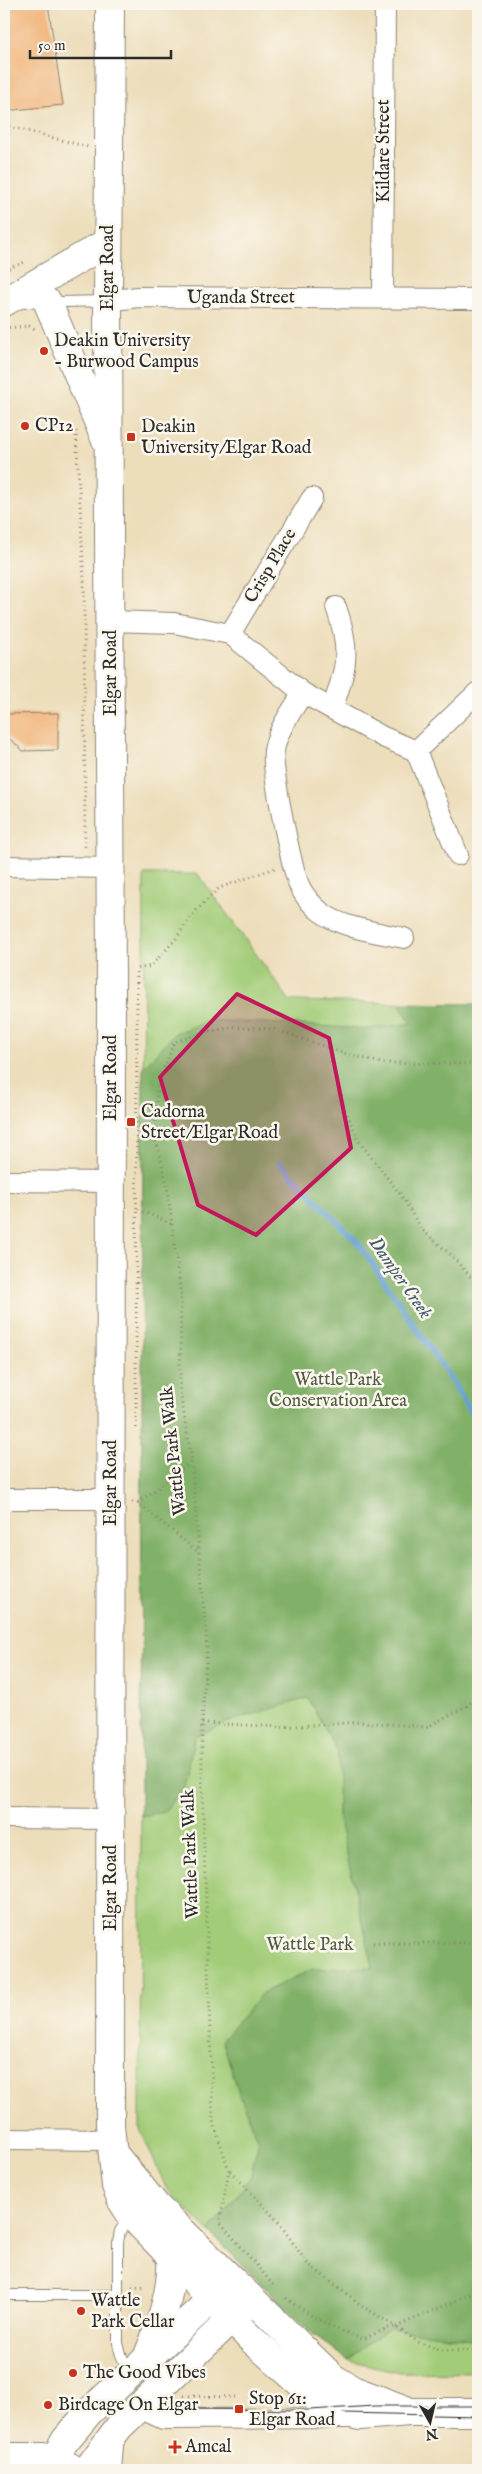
<svg xmlns="http://www.w3.org/2000/svg" width="482" height="2474" viewBox="0 0 482 2474" font-family="'IM FELL English',serif">
<rect width="100%" height="100%" fill="#fbf7ec"/>
<filter id="ink" filterUnits="userSpaceOnUse"><feTurbulence type="fractalNoise" baseFrequency=".02" numOctaves="2"/><feDisplacementMap in="SourceGraphic" scale="10" xChannelSelector="R" yChannelSelector="G"/><feConvolveMatrix kernelMatrix="1 2 1 2 8 2 1 2 1" color-interpolation-filters="sRGB"/></filter>
<filter id="wash" filterUnits="userSpaceOnUse"><feTurbulence type="fractalNoise" baseFrequency=".0096" numOctaves="4" result="noise"/><feDisplacementMap in="SourceGraphic" scale="20" xChannelSelector="R" yChannelSelector="G"/><feGaussianBlur stdDeviation="1.12" result="paint"/><feColorMatrix in="noise" values="0 0 0 0 0 0 0 0 0 0 0 0 0 0 0 0 0 1.4 0 .05"/><feComposite in="paint" operator="in"/></filter>
<g filter="url(#wash)">
<rect width="100%" height="100%" fill="#eddebb"/>
<!-- green -->
<path fill="#a2cc78" stroke="#667c52" d="M144 874H198L290 1001 478 1005V2373L399 2372 348 2360 307 2329 167 2190 140 2129Z"/>
<!-- forest -->
<path fill="#81b068" stroke="#566e4a" d="M399 1003 478 1004V2340L388 2328 348 2360 307 2329 209 2232 251 2176 258 2139 239 2093 222 2040 262 1993 313 1969 373 1967 338 1817V1753L308 1698 234 1720 195 1736 184 1787 164 1812 141 1816 143 1068 175 1033 212 1020 368 1029 411 1023Z"/>
<g fill="none" stroke-linecap="round" stroke-linejoin="round">
<!-- stream -->
<path stroke="#66a0d5" stroke-width="5.5" d="M280 1163 359 1244 454 1384 478 1425"/>
</g>
<g id="blocks">
<!-- building -->
<g fill="#f1b378">
<path d="M4 4H48L63 105 4 111Z"/>
<path d="M58 713V750L23 751 7 736V714Z"/>
</g>
</g>
</g>
<g filter="url(#ink)">
<use href="#blocks" fill-opacity="0" stroke="#8c8473" stroke-width="1"/>
<g fill="none" stroke-linecap="round" stroke-linejoin="round">
<defs>
<g id="lane">
<path d="M16 303 107 301"/>
<path d="M4 2295H118"/>
<path d="M129 2372 121 2355 118 2343V2242L120 2231 130 2217"/>
</g>
<g id="street">
<path d="M383 298 385 4"/>
<path d="M108 301 138 297 478 299"/>
<path d="M111 621 174 623 230 634 303 693 383 737 416 751 478 692"/>
<path d="M230 634 312 498"/>
<path d="M303 693C292 711 277 730 274 751 271 768 292 873 301 889 305 897 314 907 321 912 341 928 380 933 404 938"/>
<path d="M332 709C347 667 351 650 336 607"/>
<path d="M416 751 458 855"/>
<path d="M4 866 111 868"/>
<path d="M4 1181 111 1182"/>
<path d="M4 1499H111"/>
<path d="M4 1818 111 1819"/>
<path d="M4 2139 111 2140"/>
<path d="M139 2408 163 2419 351 2418"/>
<path d="M111 2470 114 2434"/>
</g>
<g id="primary">
<path d="M110 4 108 301 111 984 110 2125 116 2186 122 2201 131 2215 249 2337 317 2398 338 2411 360 2416 409 2412H478"/>
<path d="M4 302 108 242"/>
<path d="M48 303 105 438"/>
<path d="M113 2153 156 2206 333 2378 353 2390 406 2410"/>
<path d="M147 2358C160 2326 173 2291 171 2257"/>
<path d="M4 2457H43L70 2467"/>
<path d="M51 2470 63 2443 89 2412 226 2286"/>
<path d="M87 2470 119 2427 244 2307"/>
</g>
</defs>
<!-- lane casing -->
<use href="#lane" stroke="#8c8473" stroke-width="12"/>
<!-- street casing -->
<use href="#street" stroke="#8c8473" stroke-width="22"/>
<!-- primary casing -->
<use href="#primary" stroke="#8c8473" stroke-width="30"/>
<!-- path -->
<g stroke="#8c8473" stroke-width="3" stroke-dasharray="1 4" stroke-linecap="butt">
<path d="M4 125 88 147"/>
<path d="M4 270 25 262"/>
<path d="M4 328 29 326 35 329"/>
<path d="M76 431 84 579 85 850"/>
<path d="M328 1047 345 1109 358 1140 403 1198 421 1229 451 1255 478 1285"/>
<path d="M138 1209 171 1224"/>
<path d="M136 1428 137 969 151 966 175 940 192 915 219 888 275 868"/>
<path d="M132 1502 138 1503 198 1552"/>
<path d="M138 1503 191 1462"/>
<path d="M202 1723 281 1727 361 1722 427 1727 467 1706 478 1696"/>
<path d="M373 1943H478"/>
<path d="M230 2171 277 2220 307 2263 364 2307 396 2327 478 2291"/>
<path d="M273 2285 220 2222 229 2170 213 2121 202 1782V1723L207 1646 191 1456 180 1392 181 1295 167 1185 155 1135 157 1089 174 1042 205 1032 234 1027 274 1029 343 1053 382 1063 478 1064"/>
<path d="M132 2287H146"/>
<path d="M286 2298C310 2316 335 2330 363 2339L388 2328 396 2327 418 2342 442 2350 478 2351"/>
<path d="M184 2396 235 2397V2400"/>
</g>
<!-- lane -->
<use href="#lane" stroke="#fff" stroke-width="10"/>
<!-- street -->
<use href="#street" stroke="#fff" stroke-width="20"/>
<!-- primary -->
<use href="#primary" stroke="#fff" stroke-width="28"/>
<!-- tram -->
<g stroke="#2b2b2b" stroke-width="1">
<path d="M172 2409 309 2410 375 2406H478"/>
<path d="M343 2413 478 2416"/>
</g>
</g>
</g>
<!-- marked area -->
<path fill="#c2185b" fill-opacity="0.2" stroke="#c2185b" stroke-width="4" stroke-linejoin="round" d="M237 994 329 1038 351 1148 256 1235 198 1205 160 1077Z"/>
<!-- markers -->
<g fill="#c8321e" stroke="#fbf7ec" stroke-width="2">
<circle cx="44" cy="351" r="5"/>
<circle cx="25" cy="426" r="5"/>
<rect x="126" y="432" width="10" height="10" rx="2.5"/>
<rect x="126" y="1117" width="10" height="10" rx="2.5"/>
<circle cx="81" cy="2311" r="5"/>
<circle cx="73" cy="2373" r="5"/>
<circle cx="48" cy="2405" r="5"/>
<rect x="234" y="2404" width="10" height="10" rx="2.5"/>
<path d="M172.5 2439.5h5v5h5v5h-5v5h-5v-5h-5v-5h5z"/>
</g>
<g text-anchor="middle" dominant-baseline="central" stroke-width="5" stroke-linejoin="round" paint-order="stroke">
<!-- street labels -->
<g font-size="18" fill="#2b2b2b" stroke="#fbf7ec">
<text transform="translate(384 151) rotate(-90)">Kildare Street</text>
<text transform="translate(108 268) rotate(-90)">Elgar Road</text>
<text x="241" y="298">Uganda Street</text>
<text transform="translate(271 566) rotate(-59)">Crisp Place</text>
<text transform="translate(111 673) rotate(-90)">Elgar Road</text>
<text transform="translate(111 1078) rotate(-90)">Elgar Road</text>
<text transform="translate(174 1451) rotate(-96)">Wattle Park Walk</text>
<text transform="translate(111 1483) rotate(-90)">Elgar Road</text>
<text transform="translate(191 1854) rotate(-92)">Wattle Park Walk</text>
<text transform="translate(111 1888) rotate(-90)">Elgar Road</text>
</g>
<!-- poi labels -->
<g font-size="18" fill="#2b2b2b" stroke="#fbf7ec" text-anchor="start">
<text x="54" y="341">Deakin University<tspan x="54" dy="21">- Burwood Campus</tspan></text>
<text x="35" y="426">CP12</text>
<text x="141" y="427">Deakin<tspan x="141" dy="21">University/Elgar Road</tspan></text>
<text x="141" y="1112">Cadorna<tspan x="141" dy="21">Street/Elgar Road</tspan></text>
<text x="91" y="2301">Wattle<tspan x="91" dy="21">Park Cellar</tspan></text>
<text x="83" y="2373">The Good Vibes</text>
<text x="249" y="2399">Stop 61:<tspan x="249" dy="21">Elgar Road</tspan></text>
<text x="58" y="2405">Birdcage On Elgar</text>
<text x="185" y="2447">Amcal</text>
</g>
<!-- park labels -->
<g font-size="18" fill="#4f5b42" stroke="#fbf7ec">
<text x="338" y="1380">Wattle Park<tspan x="338" dy="21">Conservation Area</tspan></text>
<text x="310" y="1945">Wattle Park</text>
</g>
<!-- water labels -->
<g font-size="19" font-style="italic" fill="#435a6f" stroke="#fbf7ec">
<text transform="translate(400 1278) rotate(55)">Damper Creek</text>
</g>
</g>
<!-- margin -->
<rect width="482" height="2474" fill="none" stroke="#fbf7ec" stroke-width="20"/>
<!-- north arrow -->
<g transform="translate(430 2422) rotate(172)" stroke="#fbf7ec" stroke-width="4" paint-order="stroke">
<path d="M0-4L9 19L0 12L-9 19Z" fill="#2b2b2b"/>
<text y="-8" font-size="14" font-weight="bold" text-anchor="middle" fill="#2b2b2b">N</text>
</g>
<!-- scale -->
<path d="M30 50v8h141v-8" fill="none" stroke="#2b2b2b" stroke-width="2.5"/>
<text x="38" y="50" font-size="15" fill="#2b2b2b" stroke="#fbf7ec" stroke-width="4" paint-order="stroke">50 m</text>
</svg>
